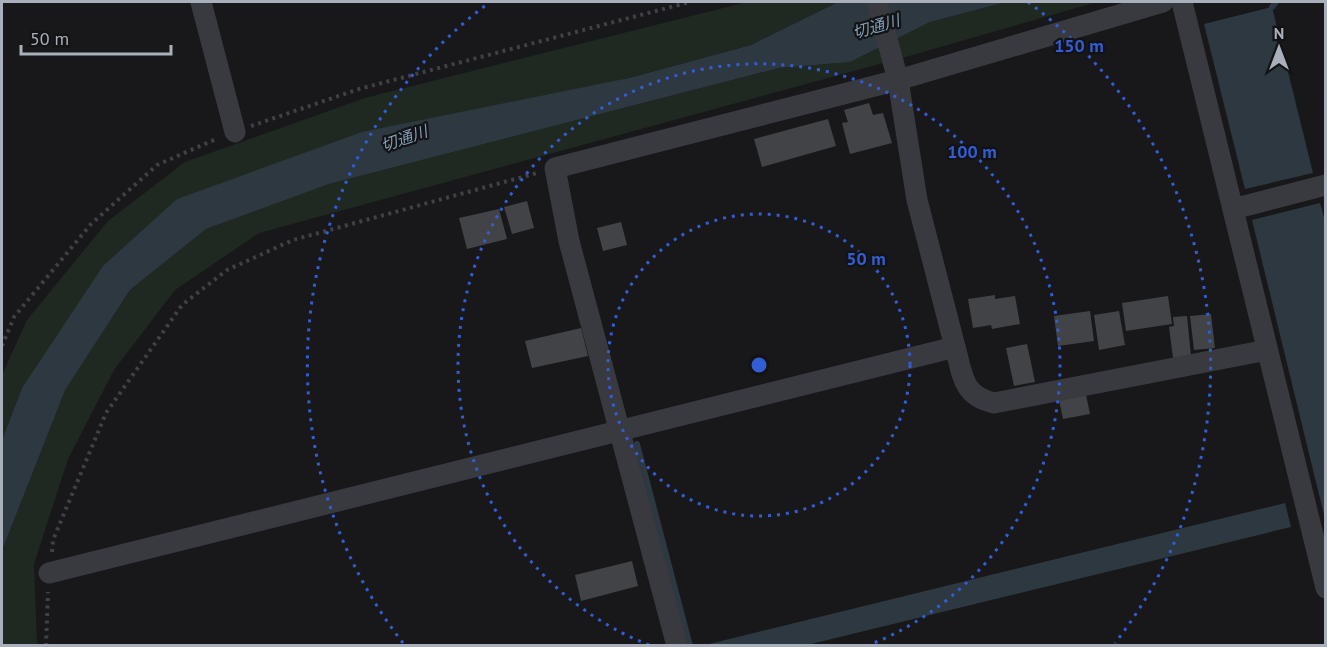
<svg xmlns="http://www.w3.org/2000/svg" width="1327" height="647" viewBox="0 0 1327 647" font-family="'PT Sans','Noto Sans JP',sans-serif">
<rect width="100%" height="100%" fill="#18181a"/>
<!-- green -->
<g fill="#1f2921">
<path d="M747 2H838L751 45 177 199 22 388 2 440V375L27 320 108 221 185 162 365 98Z"/>
<path d="M1006 2H1097L909 56 259 233 175 290 114 370 68 459 34 564 37 645 2 646 3 548 64 391 130 290 206 229 329 184 779 68 850 62 930 22Z"/>
</g>
<!-- water -->
<g fill="#2d3840">
<path d="M838 2H1006L930 22 850 62 779 68 329 184 206 229 130 290 65 390 3 548 2 561V440L22 388 103 266 177 199 362 132 629 78 751 45Z"/>
<path d="M1272 7 1313 173 1245 189 1204 24Z"/>
<path d="M1320 203 1326 225 1325 519 1252 220Z"/>
<path d="M1285 503 1291 527 807 645H705Z"/>
</g>
<g fill="none" stroke-linecap="round" stroke-linejoin="round">
<!-- stream -->
<g stroke="#2d3840" stroke-width="6">
<path d="M1272 7 1276 2"/>
<path d="M637 444 690 646"/>
</g>
</g>
<!-- building -->
<g fill="#424347">
<path d="M869 103 873 115 883 113 892 143 850 154 842 123 848 122 844 110Z"/>
<path d="M828 119 836 146 762 167 754 139Z"/>
<path d="M527 201 534 228 512 234 504 207Z"/>
<path d="M499 209 507 239 467 249 459 218Z"/>
<path d="M621 222 627 245 603 251 597 228Z"/>
<path d="M995 295V299L1015 296 1020 324 992 329 991 325 973 328 968 299Z"/>
<path d="M1168 296 1172 324 1126 331 1122 303Z"/>
<path d="M1090 311 1094 341 1058 346 1054 316Z"/>
<path d="M1119 311 1125 345 1099 350 1094 315Z"/>
<path d="M1211 314 1215 348 1194 350 1190 316Z"/>
<path d="M1187 316 1191 356 1173 358 1169 327 1174 326 1173 317Z"/>
<path d="M581 328 588 356 532 368 525 341Z"/>
<path d="M1027 344 1035 382 1014 386 1006 348Z"/>
<path d="M1086 395 1090 414 1063 419 1059 400Z"/>
<path d="M632 561 638 586 581 601 575 575Z"/>
</g>
<g fill="none" stroke-linecap="round" stroke-linejoin="round">
<!-- path -->
<g stroke="#3f4147" stroke-width="4" stroke-dasharray="3 4.5" stroke-linecap="butt">
<path d="M251 126 359 89 690 2"/>
<path d="M2 346 14 317 91 224 157 165 216 139"/>
<path d="M52 552 53 540 106 413 182 305 227 270 293 240 537 173"/>
<path d="M46 646 48 592"/>
</g>
<!-- street -->
<g stroke="#393a40" stroke-width="21">
<path d="M201 2 235 132"/>
<path d="M1182 2 1326 588"/>
<path d="M1233 209 1326 185"/>
<path d="M955 347C963 375 962 396 994 403L1267 350"/>
<path d="M49 573 955 347 917 200 898 80 877 2"/>
<path d="M677 646 569 241 555 168 898 80 1163 2"/>
</g>
</g>
<!-- distance rings -->
<g fill="none" stroke="#325dd4" stroke-width="3" stroke-dasharray="3 6">
<circle cx="759" cy="365" r="151"/>
<path d="M649 645A301 301 0 1 1 869 645"/>
<path d="M403 643A452 452 0 0 1 490 2M1028 2A452 452 0 0 1 1115 643"/>
</g>
<g text-anchor="middle" dominant-baseline="central" stroke-width="4.5" stroke-linejoin="round" paint-order="stroke">
<!-- water labels -->
<g font-size="16" font-style="italic" fill="#7f9eb8" stroke="#131315">
<text transform="translate(876 26) rotate(-16)">切通川</text>
<text transform="translate(404 138) rotate(-19)">切通川</text>
</g>
</g>
<circle cx="759" cy="365" r="9" fill="#325dd4" stroke="#131315" stroke-width="3"/>
<g font-size="18" text-anchor="middle" font-weight="bold" fill="#325dd4" stroke="#131315" stroke-width="4.5" stroke-linejoin="round" paint-order="stroke">
<text x="1079" y="52">150 m</text>
<text x="972" y="158">100 m</text>
<text x="866" y="265">50 m</text>
</g>
<!-- border -->
<rect width="1327" height="647" fill="none" stroke="#a9afbb" stroke-width="6"/>
<!-- north arrow -->
<g transform="translate(1279 48)" stroke="#131315" stroke-width="4.5" paint-order="stroke">
<path d="M0-4.5L10 22L0 15L-10 22Z" fill="#a9afbb"/>
<text y="-9" font-size="16" font-weight="bold" text-anchor="middle" fill="#a9afbb">N</text>
</g>
<!-- scale -->
<path d="M21 45v9h150v-9" fill="none" stroke="#a9afbb" stroke-width="3"/>
<text x="30" y="45" font-size="18" fill="#a9afbb" stroke="#131315" stroke-width="4.5" paint-order="stroke">50 m</text>
</svg>
